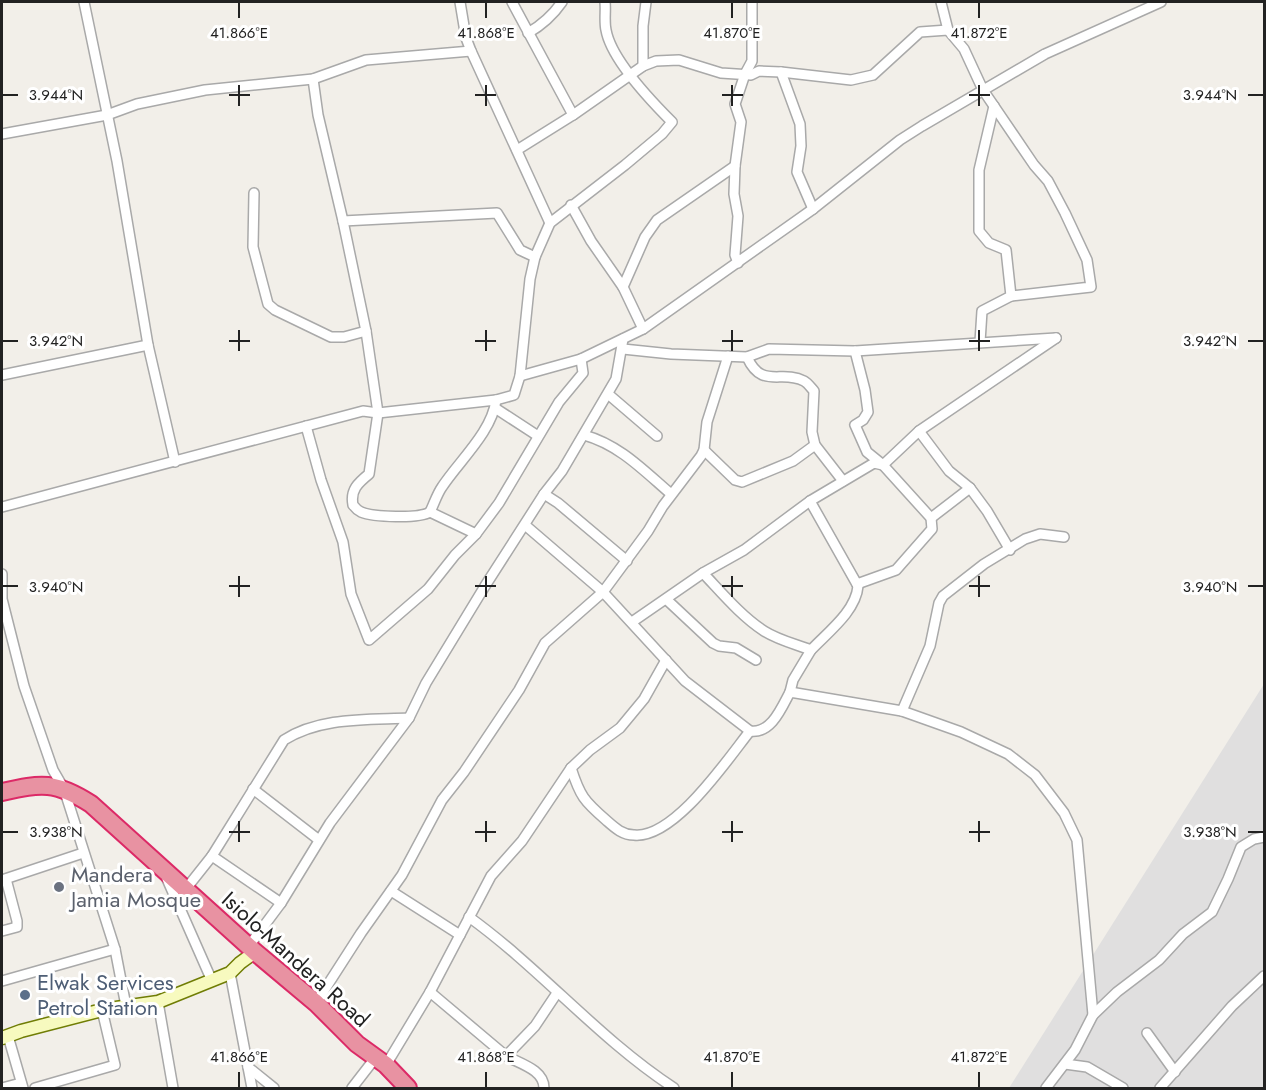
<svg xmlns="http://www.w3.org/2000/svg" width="1266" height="1090" viewBox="0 0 1266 1090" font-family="Jost,sans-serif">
<rect width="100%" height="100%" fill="#f2efe9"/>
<!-- residential -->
<path fill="#e0dfdf" d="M1264 684V1088H1009Z"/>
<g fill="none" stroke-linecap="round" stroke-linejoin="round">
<defs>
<g id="street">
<path d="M84 2 117 161 148 345 175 462"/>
<path d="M460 2 466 38 471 51 550 223"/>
<path d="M512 2 573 115"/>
<path d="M941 2 948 30 964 49 983 90 1034 165 1048 181 1065 213 1087 260 1091 287 1011 296"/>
<path d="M528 33C542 25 553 15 562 2"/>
<path d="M643 66V26L646 2"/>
<path d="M781 72 800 124 801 146 797 172 813 209"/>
<path d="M313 79 318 115 343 221 366 331 378 413 369 474C358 483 350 490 353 505 356 509 357 510 361 512 373 517 419 519 430 512L476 534"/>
<path d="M2 134 107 115 137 104 205 90 313 79 366 60 471 51"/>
<path d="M517 150 573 115 643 66 656 61 679 60 721 73 751 75 759 71 781 72 851 80 873 75 920 32 948 30"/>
<path d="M254 193 253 247 268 304 275 310 331 337H344L366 331"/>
<path d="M571 205 591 241 623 287"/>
<path d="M535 257 550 223 625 165 662 134 672 122C651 101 611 59 606 30 604 21 606 11 605 2"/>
<path d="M738 263 735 255 738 216 734 194 735 166 741 122 735 104 745 74 752 61V2"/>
<path d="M643 329 623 287 645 237 657 220 735 166"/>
<path d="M980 342 982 311 1011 296 1006 250 989 243 979 231V170L994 106"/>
<path d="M623 349 671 354 747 357 769 349 855 351 1056 338"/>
<path d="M855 351 865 390 868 412 863 420 855 425 867 452 883 465 931 518 932 529 896 570 857 584"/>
<path d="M747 357C762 390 781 369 804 381 808 383 811 388 814 391L812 432 815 445 843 481"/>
<path d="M2 375 148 345"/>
<path d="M520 376 581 359 643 329 813 209 900 140 922 126 1045 54 1161 2"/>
<path d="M608 394 657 436"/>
<path d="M495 408 538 436"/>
<path d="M306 426 321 480 343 542 351 594 369 640 428 589 455 555 476 534 499 503 559 402 583 373 581 359"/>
<path d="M919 431 949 471 970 488 987 511 1010 550"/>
<path d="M584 435C620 445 644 471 671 494"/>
<path d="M704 450 735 480 742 482 793 461 815 445"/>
<path d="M544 494 558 503 627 561"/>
<path d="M810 501 858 586C856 611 828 632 811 650"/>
<path d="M2 507 363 411 378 413 496 400 514 395 520 376 530 279 535 257 520 250 497 213 343 221"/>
<path d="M430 512C434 504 437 494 442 487 459 461 492 432 496 400"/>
<path d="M931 518 970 488"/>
<path d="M525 525 603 592 685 681 750 731C771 734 781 709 790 692L902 711 961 732 1008 754 1035 775 1064 813 1077 840 1093 1015"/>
<path d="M703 573C722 593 741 616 764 631 778 640 795 644 811 650L793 680 790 692"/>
<path d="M2 574V599L24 686 53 770 64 789 115 949 126 1006"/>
<path d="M666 599 713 643 719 646 736 648 756 660"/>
<path d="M632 622 703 573 744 550 810 501 874 463 883 465 919 431 1056 338"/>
<path d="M902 711 930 646 939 603 943 596 984 564 1025 539 1040 534 1064 537"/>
<path d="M571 768C580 796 584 801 606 820 614 827 622 835 634 835 674 839 727 760 750 731"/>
<path d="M253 789 319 840"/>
<path d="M212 856 281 903"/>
<path d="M167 879 212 981"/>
<path d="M2 880 83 853"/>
<path d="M185 890 212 856 284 740C320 717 366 720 409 718"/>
<path d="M391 891 460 935"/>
<path d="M469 917C541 969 599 1039 674 1088"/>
<path d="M2 931 17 927V921L6 879"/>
<path d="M249 946 281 903 330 823 409 718 426 683 485 586 544 494 562 471 616 379 623 339"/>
<path d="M230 973 252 1088"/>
<path d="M2 981 115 949"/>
<path d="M430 992 506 1056 535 1026 557 993"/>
<path d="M158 1002 173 1088"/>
<path d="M316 1003 361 933 402 875 442 800 464 772 519 690 545 643 603 592 648 531 663 506 701 456 704 450 707 422 728 356"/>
<path d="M1147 1033 1175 1072"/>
<path d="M8 1036 23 1088"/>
<path d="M506 1056C521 1064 544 1070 544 1088"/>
<path d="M1065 1064 1087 1067 1123 1088"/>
<path d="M386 1065 430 992 491 876 522 841 571 768 590 750 620 728 644 699 666 660"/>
<path d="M248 1067 274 1088"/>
<path d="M2 1088 21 1083"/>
<path d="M35 1088 115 1065 102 1010"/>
<path d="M352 1088 376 1057"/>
<path d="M1046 1088 1075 1050 1093 1015 1117 992 1159 960 1183 934 1212 912 1228 879 1241 847 1254 839 1264 837"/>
<path d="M1160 1088 1232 1006 1264 976"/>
</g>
<path id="secondary" d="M2 1038 21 1031 102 1010 158 1002 230 973 240 963 255 952"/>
<path id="highway" d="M2 792C42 783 55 781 91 804L255 952 316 1003 357 1044 386 1065 408 1088"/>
</defs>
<!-- street casing -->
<use href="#street" stroke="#a9a9a9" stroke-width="12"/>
<!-- secondary casing -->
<use href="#secondary" stroke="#707d05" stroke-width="15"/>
<!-- highway casing -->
<use href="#highway" stroke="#dc2a67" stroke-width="20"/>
<!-- street -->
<use href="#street" stroke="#fff" stroke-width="9"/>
<!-- secondary -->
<use href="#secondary" stroke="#f7fabf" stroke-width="12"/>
<!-- highway -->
<use href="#highway" stroke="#e892a2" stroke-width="16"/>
</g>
<!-- ticks -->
<path fill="none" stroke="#222" stroke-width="2" d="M239 3V18M486 3V18M732 3V18M979 3V18M239 85V106M486 85V106M732 85V106M979 85V106M3 95H18M229 95H250M475 95H496M722 95H743M969 95H990M1248 95H1263M239 330V351M486 330V351M732 330V351M979 330V351M3 341H18M229 341H250M475 341H496M722 341H743M969 341H990M1248 341H1263M239 576V597M486 576V597M732 576V597M979 576V597M3 586H18M229 586H250M475 586H496M722 586H743M969 586H990M1248 586H1263M239 821V842M486 821V842M732 821V842M979 821V842M3 832H18M229 832H250M475 832H496M722 832H743M969 832H990M1248 832H1263M239 1072V1087M486 1072V1087M732 1072V1087M979 1072V1087"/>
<!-- markers -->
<circle fill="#6b7280" stroke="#fff" stroke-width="2" cx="59" cy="887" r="6"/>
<circle fill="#5c6f8a" stroke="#fff" stroke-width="2" cx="25" cy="995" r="6"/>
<g text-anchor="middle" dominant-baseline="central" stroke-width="6" stroke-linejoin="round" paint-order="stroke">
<!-- worship labels -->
<g font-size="22" fill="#5b616d" stroke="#fff" text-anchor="start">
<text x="71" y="874">Mandera<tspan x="71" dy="25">Jamia Mosque</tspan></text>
</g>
<!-- street labels -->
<g font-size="22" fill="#222" stroke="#fff">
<text transform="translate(296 959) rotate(42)">Isiolo-Mandera Road</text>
</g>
<!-- service labels -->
<g font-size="22" fill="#4e5e75" stroke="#fff" text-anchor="start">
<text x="37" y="982">Elwak Services<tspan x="37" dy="25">Petrol Station</tspan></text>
</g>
</g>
<g font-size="15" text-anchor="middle" fill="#222" stroke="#fff" stroke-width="6" stroke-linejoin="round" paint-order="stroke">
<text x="239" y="38">41.866°E</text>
<text x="486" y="38">41.868°E</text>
<text x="732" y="38">41.870°E</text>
<text x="979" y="38">41.872°E</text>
<text x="56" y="100">3.944°N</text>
<text x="1210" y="100">3.944°N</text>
<text x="56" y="346">3.942°N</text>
<text x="1210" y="346">3.942°N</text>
<text x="56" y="592">3.940°N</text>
<text x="1210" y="592">3.940°N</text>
<text x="56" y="837">3.938°N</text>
<text x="1210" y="837">3.938°N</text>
<text x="239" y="1062">41.866°E</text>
<text x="486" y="1062">41.868°E</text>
<text x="732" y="1062">41.870°E</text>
<text x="979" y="1062">41.872°E</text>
</g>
<!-- border -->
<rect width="1266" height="1090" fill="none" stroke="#222222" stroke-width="6"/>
</svg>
